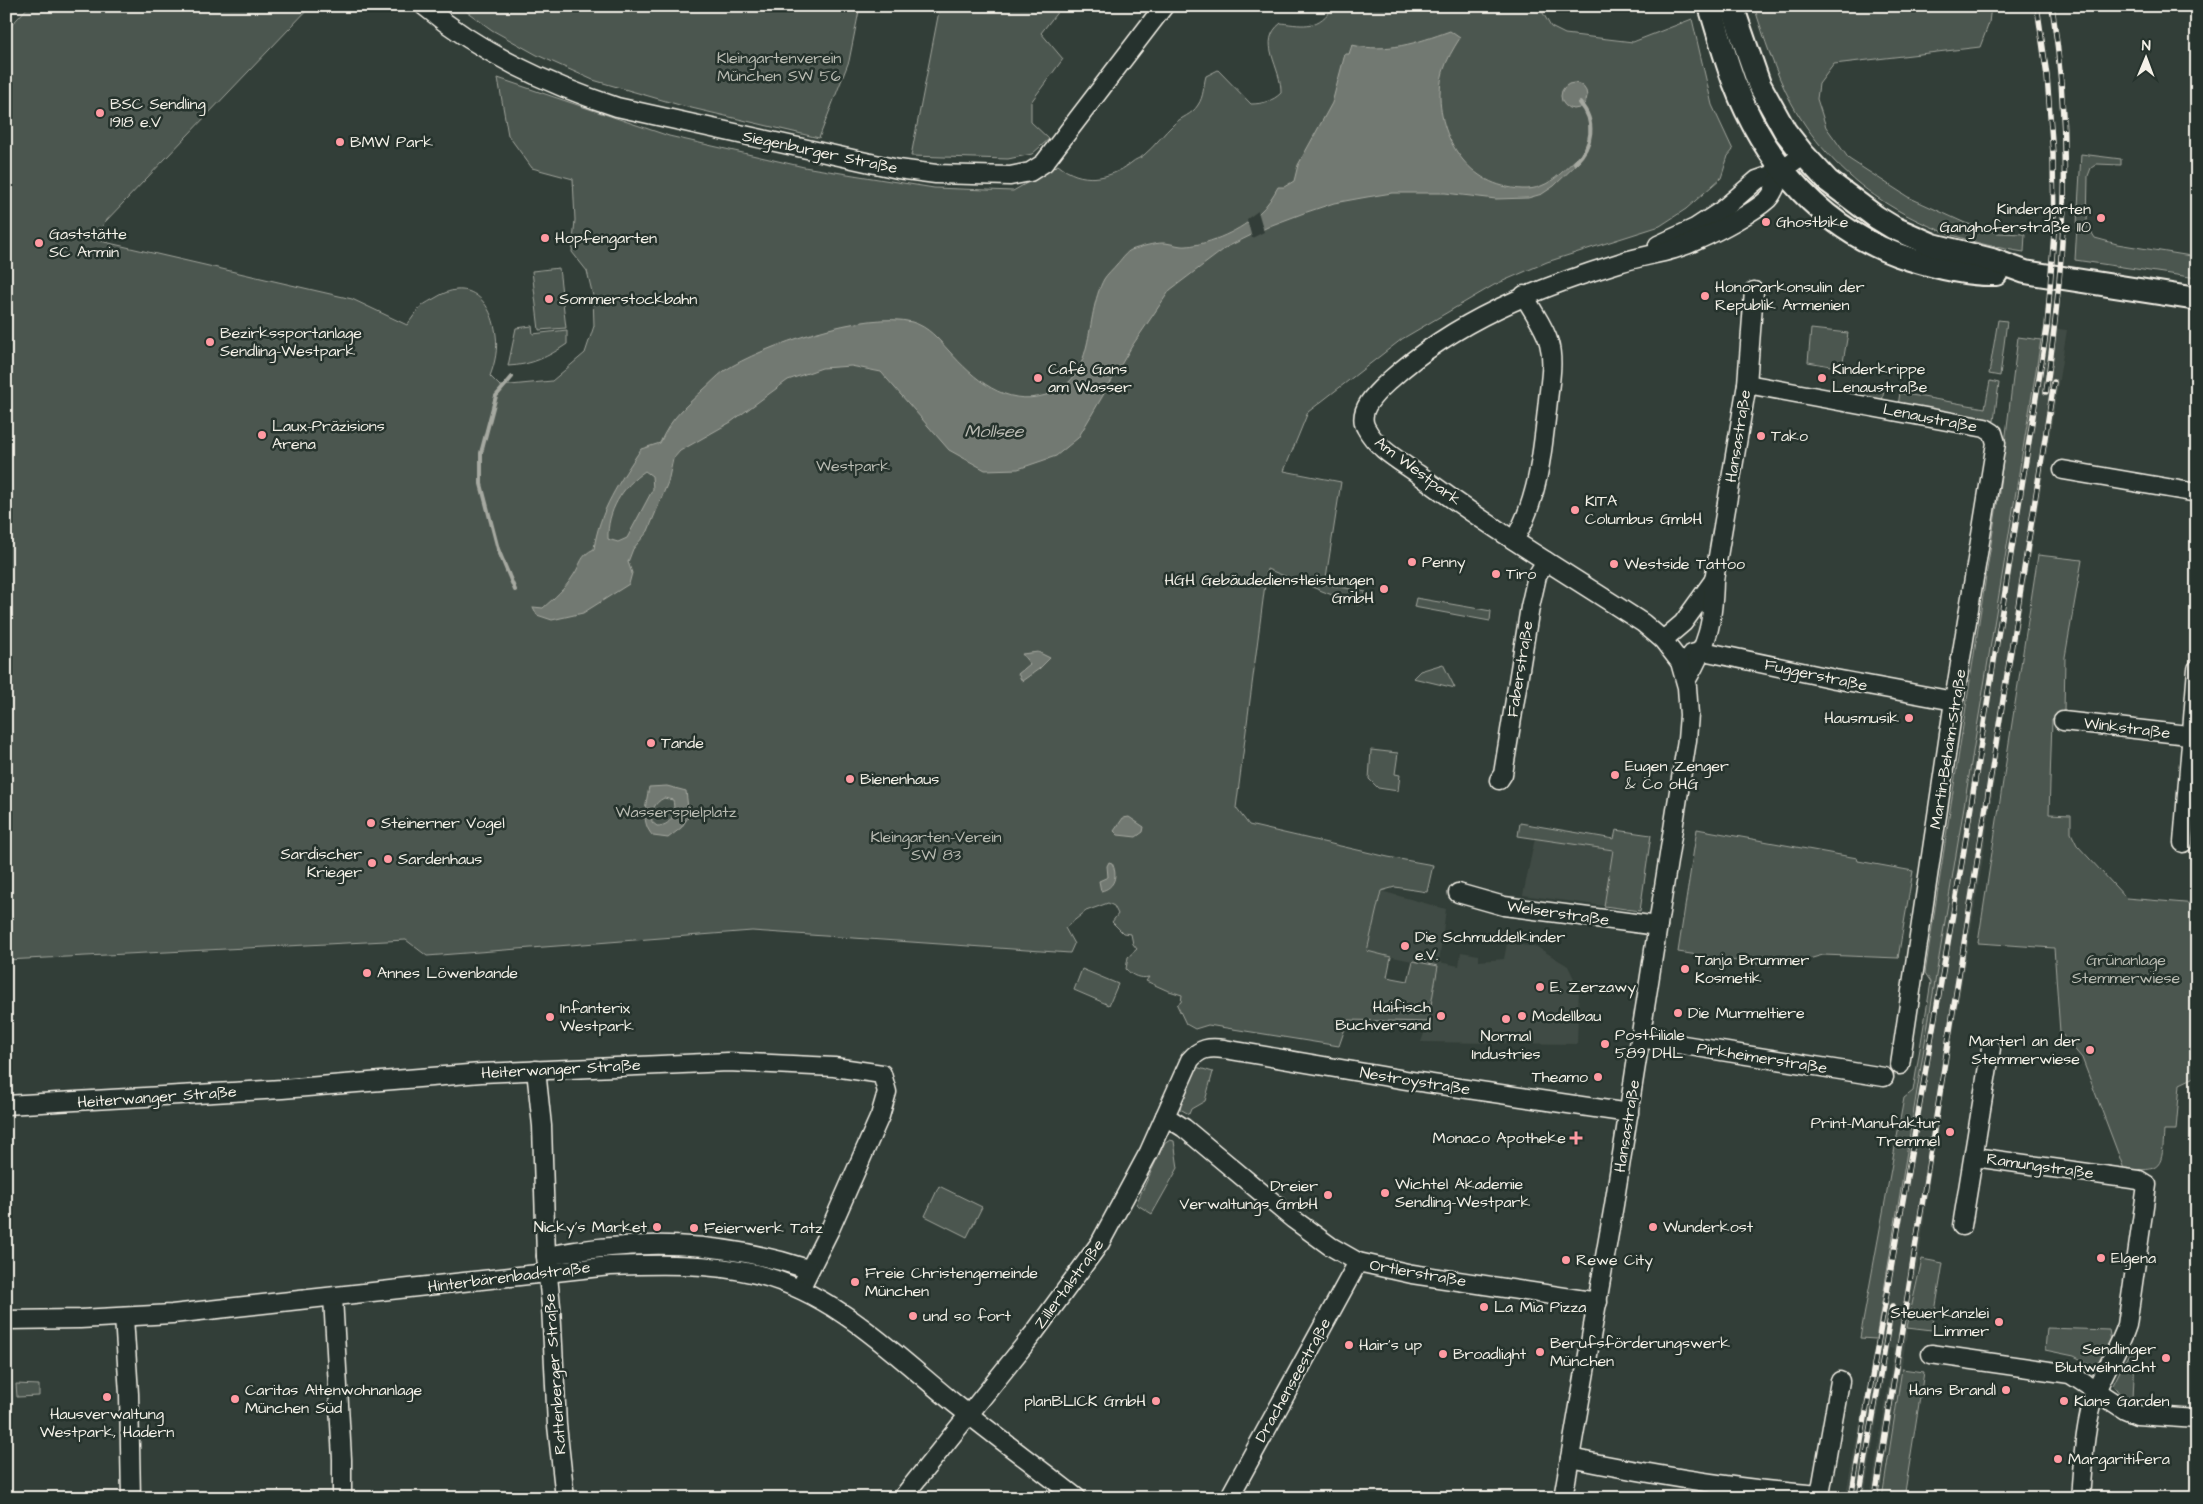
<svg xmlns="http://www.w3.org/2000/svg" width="2203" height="1504" viewBox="0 0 2203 1504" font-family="'Architects Daughter',sans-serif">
<rect width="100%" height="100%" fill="#323e38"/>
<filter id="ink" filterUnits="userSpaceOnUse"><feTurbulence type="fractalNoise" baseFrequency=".02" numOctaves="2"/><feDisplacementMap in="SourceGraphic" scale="10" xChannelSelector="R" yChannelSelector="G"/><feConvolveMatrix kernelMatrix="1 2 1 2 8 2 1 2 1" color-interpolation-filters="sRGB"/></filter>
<g filter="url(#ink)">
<!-- built -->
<g fill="#404b44">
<path d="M2043 327 2067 330 2002 727 1981 870 1936 1133 1916 1279 1880 1498H1870L1894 1349 1889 1348 1864 1498H1845L1876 1339Z"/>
<path d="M1535 838 1613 850 1604 906 1523 895Z"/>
<path d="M1381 891 1446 909 1439 962 1459 966 1461 952 1479 955V961L1504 959 1507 943 1537 947 1568 966 1579 989 1577 1044 1421 1042 1428 1022 1438 966 1367 952Z"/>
</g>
<!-- green -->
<g fill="#4c564f" stroke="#a0a49c">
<path d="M29 6H311L104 223 96 240 352 299 407 325C411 320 416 312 421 307 425 303 432 300 437 297 470 277 492 302 496 335 498 349 495 363 490 376L500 386 552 381 585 353 594 326 593 296 587 271 572 252 575 220 573 179 532 168 508 135 498 78 669 136 804 167 934 188 1013 191 1058 165C1081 184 1109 180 1131 163 1135 159 1141 158 1144 155 1155 146 1163 134 1174 124 1181 117 1192 115 1198 105 1204 96 1203 87 1206 76L1218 70 1251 104C1262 104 1273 101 1281 93 1282 67 1256 42 1281 23 1306 26 1318 29 1334 6H1539L1551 27 1565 34 1633 42 1692 19 1712 105 1733 150 1728 156 1721 178 1686 209 1660 226 1547 262 1494 285 1402 339 1308 412 1284 471 1341 482 1325 584 1366 592 1363 603 1357 605 1267 569 1236 808 1249 825 1388 857 1433 865 1427 892 1395 887 1381 891 1367 951 1391 957 1387 977 1408 981 1413 961 1438 966 1428 1022 1348 1020 1339 1046 1208 1025 1195 1029 1186 1024 1177 1005 1181 1002 1182 995 1166 990 1146 981 1149 977C1140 979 1132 976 1126 969L1128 957 1137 949 1133 944 1131 934 1123 933 1112 922 1118 914 1114 906 1108 903 1086 911 1065 928 1074 944 1070 953 752 931 427 956 406 940 6 960V31Z"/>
<path d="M459 6H860L849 61 819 138 683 106 593 80 537 55 492 30Z"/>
<path d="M940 6H1062L1041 33 1063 59 1031 102V122L1049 139 1032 154 1008 159 911 156Z"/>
<path d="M1754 6H1991L1989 23 1980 47 1834 64 1819 84 1817 99 1826 127 1849 159 1908 197 1965 223 1998 233 2025 234 2024 252C1926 238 1840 191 1791 102 1775 72 1764 38 1754 6Z"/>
<path d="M2081 154 2121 159V165L2097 164 2091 168 2088 176 2087 225 2095 238 2117 244 2197 257V278L2075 260Z"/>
<path d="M559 268 566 328 539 330 532 271Z"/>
<path d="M1998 320 2007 321 2000 376 1989 374Z"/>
<path d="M532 326 533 334 567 330V344C548 357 532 365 508 366L516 328Z"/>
<path d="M1811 329 1848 333 1842 368 1808 362Z"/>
<path d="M2018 337 2041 340 1876 1339 1860 1338 1904 1098 1913 1091 1931 982 1925 973 1999 492Z"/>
<path d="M1990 381 1999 383 1994 421 1898 405 1900 393 1985 408Z"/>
<path d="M1848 384 1884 390 1882 402 1846 396Z"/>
<path d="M2038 555 2082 560 2065 657 2064 712 2052 720 2049 814 2071 815V833L2077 845 2126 898 2197 904V1076L2180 1084 2176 1130H2164C2162 1168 2163 1172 2124 1169L2082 1058 2060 1032 2054 948 1978 943Z"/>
<path d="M1416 598 1491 611 1490 621 1414 607Z"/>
<path d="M1443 664 1455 688 1413 678 1420 671Z"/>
<path d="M1371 750 1398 753 1395 774 1400 775 1398 791 1378 788 1369 779Z"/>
<path d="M1520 823 1614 839 1616 830 1651 835 1640 911 1604 906 1613 850 1518 836Z"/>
<path d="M1697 829 1857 858 1858 861 1913 871 1898 958 1823 955 1798 962 1772 958 1770 966 1678 952Z"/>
<path d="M1082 969 1118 984 1109 1005 1074 990Z"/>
<path d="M1196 1067 1213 1072 1205 1101 1191 1109 1189 1114 1180 1109Z"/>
<path d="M1170 1140 1174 1141 1178 1168 1152 1214 1136 1204 1164 1144Z"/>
<path d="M939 1186 982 1207 967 1237 925 1216Z"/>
<path d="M1922 1259 1943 1263 1932 1330 1907 1327Z"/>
<path d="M2047 1328 2109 1330 2111 1341 2099 1366 2095 1367 2074 1356 2045 1350Z"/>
<path d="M2134 1352 2135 1355 2133 1399 2120 1394 2113 1385 2129 1353Z"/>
<path d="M1902 1369 1924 1372 1904 1498H1882Z"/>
<path d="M16 1384 39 1385V1396L17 1397Z"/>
</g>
<!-- water -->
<g fill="#727972" stroke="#a6a9a1" fill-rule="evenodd">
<path d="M1450 31 1460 38C1453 49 1447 59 1443 72 1431 117 1456 174 1503 186 1514 189 1530 191 1541 186 1555 181 1566 168 1577 158L1580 161 1554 186 1542 194 1528 198 1496 199 1445 193H1392L1367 197 1334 203 1304 213 1272 225 1227 247 1170 290 1132 346 1078 438 1056 456 1018 469 985 470 949 450 881 372 851 366 822 368 788 380 731 422 680 451 673 459 668 482 648 531 633 549 628 562 632 573 629 584 583 613 552 620 537 615 533 607 543 608C554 598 565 589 573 576 581 565 580 555 594 549 599 511 620 481 641 449L660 443C671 418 683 409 703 390 710 384 716 377 724 371 762 346 867 310 912 322 929 327 938 339 949 351 974 379 1005 407 1046 395 1098 380 1083 318 1104 279 1107 274 1113 269 1117 264 1121 260 1126 252 1131 250 1140 247 1154 243 1163 243 1171 243 1179 247 1187 246 1210 244 1242 230 1259 213 1267 206 1273 196 1278 187H1284L1294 181 1298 165 1332 103 1345 54H1349L1352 45C1388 53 1416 43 1450 31ZM645 471 652 476 653 489 627 538 618 542 608 539C607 511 622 487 645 471Z"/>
<circle cx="1574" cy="96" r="13"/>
<path d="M1038 652 1050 658 1039 669 1022 681 1018 674 1030 664 1022 654Z"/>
<path d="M667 786 686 791 689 816 681 828 668 838 653 836C640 822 646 805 649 787ZM664 798 673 800C676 814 671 826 657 826L652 822C651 811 654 803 664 798Z"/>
<path d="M1129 817 1144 827 1143 832 1136 837 1118 835 1114 831 1123 818Z"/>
<path d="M1109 862 1112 863C1118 875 1115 888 1101 891L1099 881 1108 877 1107 866Z"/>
</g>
<!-- pier -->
<path fill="#323e38" d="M1258 211 1264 232 1252 238 1247 219Z"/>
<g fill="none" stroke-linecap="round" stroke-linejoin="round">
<!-- stream -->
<g stroke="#a6a9a1" stroke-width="4">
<path d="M1575 163C1593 146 1596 121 1580 103"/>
<path d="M512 377 496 396 481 453V484L498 549 515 590"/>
</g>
<defs>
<g id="minor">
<path d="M424 6C482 54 547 84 617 107L898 169 936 174 1010 176 1030 172 1044 163 1164 6"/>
<path d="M1658 245 1695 228 1721 211 1757 180 1783 171"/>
<path d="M1747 384 1985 428 1993 433 1996 443 1954 701 1900 1065"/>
<path d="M2063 470 2197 493"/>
<path d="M1514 540C1539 499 1543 447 1548 400 1550 381 1554 361 1549 343 1545 327 1532 311 1524 295"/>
<path d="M1663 640 1683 623 1714 580"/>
<path d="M1692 654 1703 651 1835 679 1954 701"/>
<path d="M1686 681C1708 643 1713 624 1714 580L1747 384 1754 291"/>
<path d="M2063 721 2197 736"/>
<path d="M1499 780 1503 774 1530 607 1537 576 1546 561"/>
<path d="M2183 843 2197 669"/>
<path d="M1458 893 1504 906 1658 926"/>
<path d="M1640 1038 1884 1077"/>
<path d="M536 1070 542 1126 546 1256 551 1306 557 1425 565 1498"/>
<path d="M6 1105 282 1089 481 1073 728 1062 834 1067 882 1074 887 1092 880 1116 831 1227 800 1289"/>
<path d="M1165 1116 1184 1128 1293 1219 1330 1246 1358 1262 1412 1274 1598 1302"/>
<path d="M1974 1157 2139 1180 2147 1185 2127 1325C2119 1350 2103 1371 2095 1395 2084 1427 2083 1464 2080 1498"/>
<path d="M1962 1226 1991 1048"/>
<path d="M546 1256C637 1239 720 1240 808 1269"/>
<path d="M333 1297 342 1459V1498"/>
<path d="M124 1317 129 1394 131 1498"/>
<path d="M6 1320 80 1319 172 1314 610 1266C659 1264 708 1263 756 1274 835 1293 894 1354 954 1403 994 1435 1036 1466 1077 1498"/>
<path d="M1931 1354 2070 1374 2125 1410 2137 1415 2197 1419"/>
<path d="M1570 1458C1653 1475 1736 1489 1820 1495L1840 1381"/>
<path d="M902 1498 1034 1333 1100 1243 1149 1152 1190 1060C1200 1048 1209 1047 1224 1049L1406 1080 1629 1113"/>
<path d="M1229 1498 1358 1262"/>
<path d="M1563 1498 1614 1205 1687 740 1689 715 1687 687 1680 662 1663 640 1643 623C1568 574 1490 528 1418 474 1400 461 1377 449 1366 428 1356 410 1378 391 1390 380 1456 320 1535 289 1619 263 1648 254 1672 253 1700 239 1718 231 1754 212 1768 199 1775 192 1777 180 1783 172 1788 165 1796 160 1803 154"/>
</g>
<g id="major">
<path d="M1710 6C1718 32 1725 58 1734 82 1765 164 1825 233 1910 259 1936 267 1969 275 1996 274"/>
<path d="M1732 6 1759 84 1785 131 1803 154 1828 181 1876 217 1894 228 1933 245 1992 260 2025 272 2197 299"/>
</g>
</defs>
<!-- minor casing -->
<use href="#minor" stroke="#f4f1e8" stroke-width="21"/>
<!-- major casing -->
<use href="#major" stroke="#f4f1e8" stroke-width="26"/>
<!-- minor -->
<use href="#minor" stroke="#26332d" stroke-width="18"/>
<!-- major -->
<use href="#major" stroke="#26332d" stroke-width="22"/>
<defs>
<g id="rail">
<path d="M2046 392C2065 258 2073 141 2052 6"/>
<path d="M1851 1498 1962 862 2047 328 2054 233 2053 154 2047 76 2037 6"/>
<path d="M1859 1498 1892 1306"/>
<path d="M1875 1498 2054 382"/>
</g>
</defs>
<!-- rail casing -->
<use href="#rail" stroke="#f4f1e8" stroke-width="5.5"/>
<!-- rail -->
<use href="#rail" stroke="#26332d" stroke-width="4" stroke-dasharray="11" stroke-linecap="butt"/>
</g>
</g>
<!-- markers -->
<g fill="#ff9aa2" stroke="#26332d" stroke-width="2">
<circle cx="100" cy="113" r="5"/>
<circle cx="340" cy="142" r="5"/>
<circle cx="2101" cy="218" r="5"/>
<circle cx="1766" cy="222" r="5"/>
<circle cx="545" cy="238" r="5"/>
<circle cx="39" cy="243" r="5"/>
<circle cx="1705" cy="296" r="5"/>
<circle cx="549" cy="299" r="5"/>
<circle cx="210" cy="342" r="5"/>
<circle cx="1038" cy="378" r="5"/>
<circle cx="1822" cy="378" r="5"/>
<circle cx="262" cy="435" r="5"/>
<circle cx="1761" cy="436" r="5"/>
<circle cx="1575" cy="510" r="5"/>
<circle cx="1412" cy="562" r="5"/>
<circle cx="1614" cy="564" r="5"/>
<circle cx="1496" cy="574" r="5"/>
<circle cx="1384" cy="589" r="5"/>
<circle cx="1909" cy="718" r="5"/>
<circle cx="651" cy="743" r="5"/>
<circle cx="1615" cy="775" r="5"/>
<circle cx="850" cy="779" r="5"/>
<circle cx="371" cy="823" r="5"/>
<circle cx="388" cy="859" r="5"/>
<circle cx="372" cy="863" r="5"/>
<circle cx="1405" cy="946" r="5"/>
<circle cx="1685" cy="969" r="5"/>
<circle cx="367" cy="973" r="5"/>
<circle cx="1540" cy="987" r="5"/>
<circle cx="1678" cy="1013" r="5"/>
<circle cx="1441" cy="1016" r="5"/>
<circle cx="1522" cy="1016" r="5"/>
<circle cx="550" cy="1017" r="5"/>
<circle cx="1506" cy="1019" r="5"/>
<circle cx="1605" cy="1044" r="5"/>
<circle cx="2090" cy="1050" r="5"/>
<circle cx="1598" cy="1077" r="5"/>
<circle cx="1950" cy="1132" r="5"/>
<path d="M1573.5 1130.5h5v5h5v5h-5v5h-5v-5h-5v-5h5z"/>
<circle cx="1385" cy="1193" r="5"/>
<circle cx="1328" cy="1195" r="5"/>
<circle cx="657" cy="1227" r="5"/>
<circle cx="1653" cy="1227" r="5"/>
<circle cx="694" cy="1228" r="5"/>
<circle cx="2101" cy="1258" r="5"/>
<circle cx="1566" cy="1260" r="5"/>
<circle cx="855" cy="1282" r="5"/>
<circle cx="1484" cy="1307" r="5"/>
<circle cx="913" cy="1316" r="5"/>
<circle cx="1999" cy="1322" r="5"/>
<circle cx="1349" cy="1345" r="5"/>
<circle cx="1540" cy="1352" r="5"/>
<circle cx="1443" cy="1354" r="5"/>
<circle cx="2166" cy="1358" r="5"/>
<circle cx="2006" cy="1390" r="5"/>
<circle cx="107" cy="1397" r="5"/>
<circle cx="235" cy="1399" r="5"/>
<circle cx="1156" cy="1401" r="5"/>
<circle cx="2064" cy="1401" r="5"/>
<circle cx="2058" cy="1459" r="5"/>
</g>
<g text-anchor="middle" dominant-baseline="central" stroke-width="5" stroke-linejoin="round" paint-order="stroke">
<!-- park labels -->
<g font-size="16" fill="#b9bbb2" stroke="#26332d">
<text x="779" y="58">Kleingartenverein<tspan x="779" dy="18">München SW 56</tspan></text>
<text x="853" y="466">Westpark</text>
<text x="676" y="812">Wasserspielplatz</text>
<text x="936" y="837">Kleingarten-Verein<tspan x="936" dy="18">SW 83</tspan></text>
<text x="2126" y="960">Grünanlage<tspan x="2126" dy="18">Stemmerwiese</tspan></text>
</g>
<!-- poi labels -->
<g font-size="16" fill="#f4f1e8" stroke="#26332d" text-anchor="start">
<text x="110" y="104">BSC Sendling<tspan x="110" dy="18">1918 e.V</tspan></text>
<text x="350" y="142">BMW Park</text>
<text x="2091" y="209" text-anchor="end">Kindergarten<tspan x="2091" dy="18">Ganghoferstraße 110</tspan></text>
<text x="1776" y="222">Ghostbike</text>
<text x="49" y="234">Gaststätte<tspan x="49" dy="18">SC Armin</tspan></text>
<text x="555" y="238">Hopfengarten</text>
<text x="1715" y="287">Honorarkonsulin der<tspan x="1715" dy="18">Republik Armenien</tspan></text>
<text x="559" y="299">Sommerstockbahn</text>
<text x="220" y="333">Bezirkssportanlage<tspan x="220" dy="18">Sendling-Westpark</tspan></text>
<text x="1048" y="369">Café Gans<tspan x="1048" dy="18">am Wasser</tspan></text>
<text x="1832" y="369">Kinderkrippe<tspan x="1832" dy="18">Lenaustraße</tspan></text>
<text x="272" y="426">Laux-Präzisions<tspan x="272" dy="18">Arena</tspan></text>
<text x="1771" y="436">Tako</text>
<text x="1585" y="501">KITA<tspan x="1585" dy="18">Columbus GmbH</tspan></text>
<text x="1422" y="562">Penny</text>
<text x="1624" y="564">Westside Tattoo</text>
<text x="1506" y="574">Tiro</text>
<text x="1374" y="580" text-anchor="end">HGH Gebäudedienstleistungen<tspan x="1374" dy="18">GmbH</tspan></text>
<text x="1899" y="718" text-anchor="end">Hausmusik</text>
<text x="661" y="743">Tande</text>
<text x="1625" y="766">Eugen Zenger<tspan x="1625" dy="18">&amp; Co oHG</tspan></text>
<text x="860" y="779">Bienenhaus</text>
<text x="381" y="823">Steinerner Vogel</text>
<text x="362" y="854" text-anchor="end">Sardischer<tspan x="362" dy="18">Krieger</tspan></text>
<text x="398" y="859">Sardenhaus</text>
<text x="1415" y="937">Die Schmuddelkinder<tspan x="1415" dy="18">e.V.</tspan></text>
<text x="1695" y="960">Tanja Brummer<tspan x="1695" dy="18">Kosmetik</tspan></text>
<text x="377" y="973">Annes Löwenbande</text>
<text x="1550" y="987">E. Zerzawy</text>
<text x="1431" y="1007" text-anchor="end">Haifisch<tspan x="1431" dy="18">Buchversand</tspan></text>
<text x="560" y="1008">Infanterix<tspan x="560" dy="18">Westpark</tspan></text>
<text x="1688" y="1013">Die Murmeltiere</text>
<text x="1532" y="1016">Modellbau</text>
<text x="1615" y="1035">Postfiliale<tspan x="1615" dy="18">589 DHL</tspan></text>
<text x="1506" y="1036" text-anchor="middle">Normal<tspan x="1506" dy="18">Industries</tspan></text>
<text x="2080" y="1041" text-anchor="end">Marterl an der<tspan x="2080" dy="18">Stemmerwiese</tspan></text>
<text x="1588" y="1077" text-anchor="end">Theamo</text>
<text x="1940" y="1123" text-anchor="end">Print-Manufaktur<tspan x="1940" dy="18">Tremmel</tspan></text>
<text x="1566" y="1138" text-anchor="end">Monaco Apotheke</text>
<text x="1395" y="1184">Wichtel Akademie<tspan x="1395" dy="18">Sendling-Westpark</tspan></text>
<text x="1318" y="1186" text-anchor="end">Dreier<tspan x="1318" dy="18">Verwaltungs GmbH</tspan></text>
<text x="647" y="1227" text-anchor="end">Nicky's Market</text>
<text x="1663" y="1227">Wunderkost</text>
<text x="704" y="1228">Feierwerk Tatz</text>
<text x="2111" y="1258">Elgena</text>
<text x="1576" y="1260">Rewe City</text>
<text x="865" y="1273">Freie Christengemeinde<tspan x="865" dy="18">München</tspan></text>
<text x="1494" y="1307">La Mia Pizza</text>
<text x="1989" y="1313" text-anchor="end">Steuerkanzlei<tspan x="1989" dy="18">Limmer</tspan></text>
<text x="923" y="1316">und so fort</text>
<text x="1550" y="1343">Berufsförderungswerk<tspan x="1550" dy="18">München</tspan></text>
<text x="1359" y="1345">Hair's up</text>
<text x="2156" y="1349" text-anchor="end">Sendlinger<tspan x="2156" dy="18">Blutweihnacht</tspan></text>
<text x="1453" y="1354">Broadlight</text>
<text x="245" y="1390">Caritas Altenwohnanlage<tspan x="245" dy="18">München Süd</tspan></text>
<text x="1996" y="1390" text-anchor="end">Hans Brandl</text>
<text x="1146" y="1401" text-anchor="end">planBLICK GmbH</text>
<text x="2074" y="1401">Kians Garden</text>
<text x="107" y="1414" text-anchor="middle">Hausverwaltung<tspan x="107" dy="18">Westpark, Hadern</tspan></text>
<text x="2068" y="1459">Margaritifera</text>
</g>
<!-- street labels -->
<g font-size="16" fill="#f4f1e8" stroke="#26332d">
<text transform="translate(820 152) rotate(12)">Siegenburger Straße</text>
<text transform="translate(1930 418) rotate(11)">Lenaustraße</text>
<text transform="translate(1738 436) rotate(-81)">Hansastraße</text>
<text transform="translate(1418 471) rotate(37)">Am Westpark</text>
<text transform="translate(1520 669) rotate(-81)">Faberstraße</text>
<text transform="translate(1816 675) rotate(12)">Fuggerstraße</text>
<text transform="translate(2127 728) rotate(7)">Winkstraße</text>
<text transform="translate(1948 749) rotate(-81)">Martin-Behaim-Straße</text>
<text transform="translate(1558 913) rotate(8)">Welserstraße</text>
<text transform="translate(1762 1058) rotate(9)">Pirkheimerstraße</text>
<text transform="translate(561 1069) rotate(-3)">Heiterwanger Straße</text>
<text transform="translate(1415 1081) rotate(9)">Nestroystraße</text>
<text transform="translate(157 1097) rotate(-4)">Heiterwanger Straße</text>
<text transform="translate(1627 1126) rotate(-81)">Hansastraße</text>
<text transform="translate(2040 1166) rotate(8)">Ramungstraße</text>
<text transform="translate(1418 1273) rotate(10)">Ortlerstraße</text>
<text transform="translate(509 1277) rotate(-7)">Hinterbärenbadstraße</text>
<text transform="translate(1069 1284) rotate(-54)">Zillertalstraße</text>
<text transform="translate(555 1374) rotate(-94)">Rattenberger Straße</text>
<text transform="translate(1293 1380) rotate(-61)">Drachenseestraße</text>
</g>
<!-- water labels -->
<g font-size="18" font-style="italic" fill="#babbb3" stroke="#26332d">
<text x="994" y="431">Mollsee</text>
</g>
</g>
<!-- margin -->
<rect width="2203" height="1504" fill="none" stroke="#26332d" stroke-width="25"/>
<rect x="12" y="12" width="2178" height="1479" fill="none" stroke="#f4f1e8" stroke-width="2" filter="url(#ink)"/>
<!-- north arrow -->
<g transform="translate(2146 58) rotate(1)" stroke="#26332d" stroke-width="4" paint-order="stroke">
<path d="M0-4L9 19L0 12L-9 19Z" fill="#f4f1e8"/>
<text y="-8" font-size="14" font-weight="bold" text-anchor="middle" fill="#f4f1e8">N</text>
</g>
</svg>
